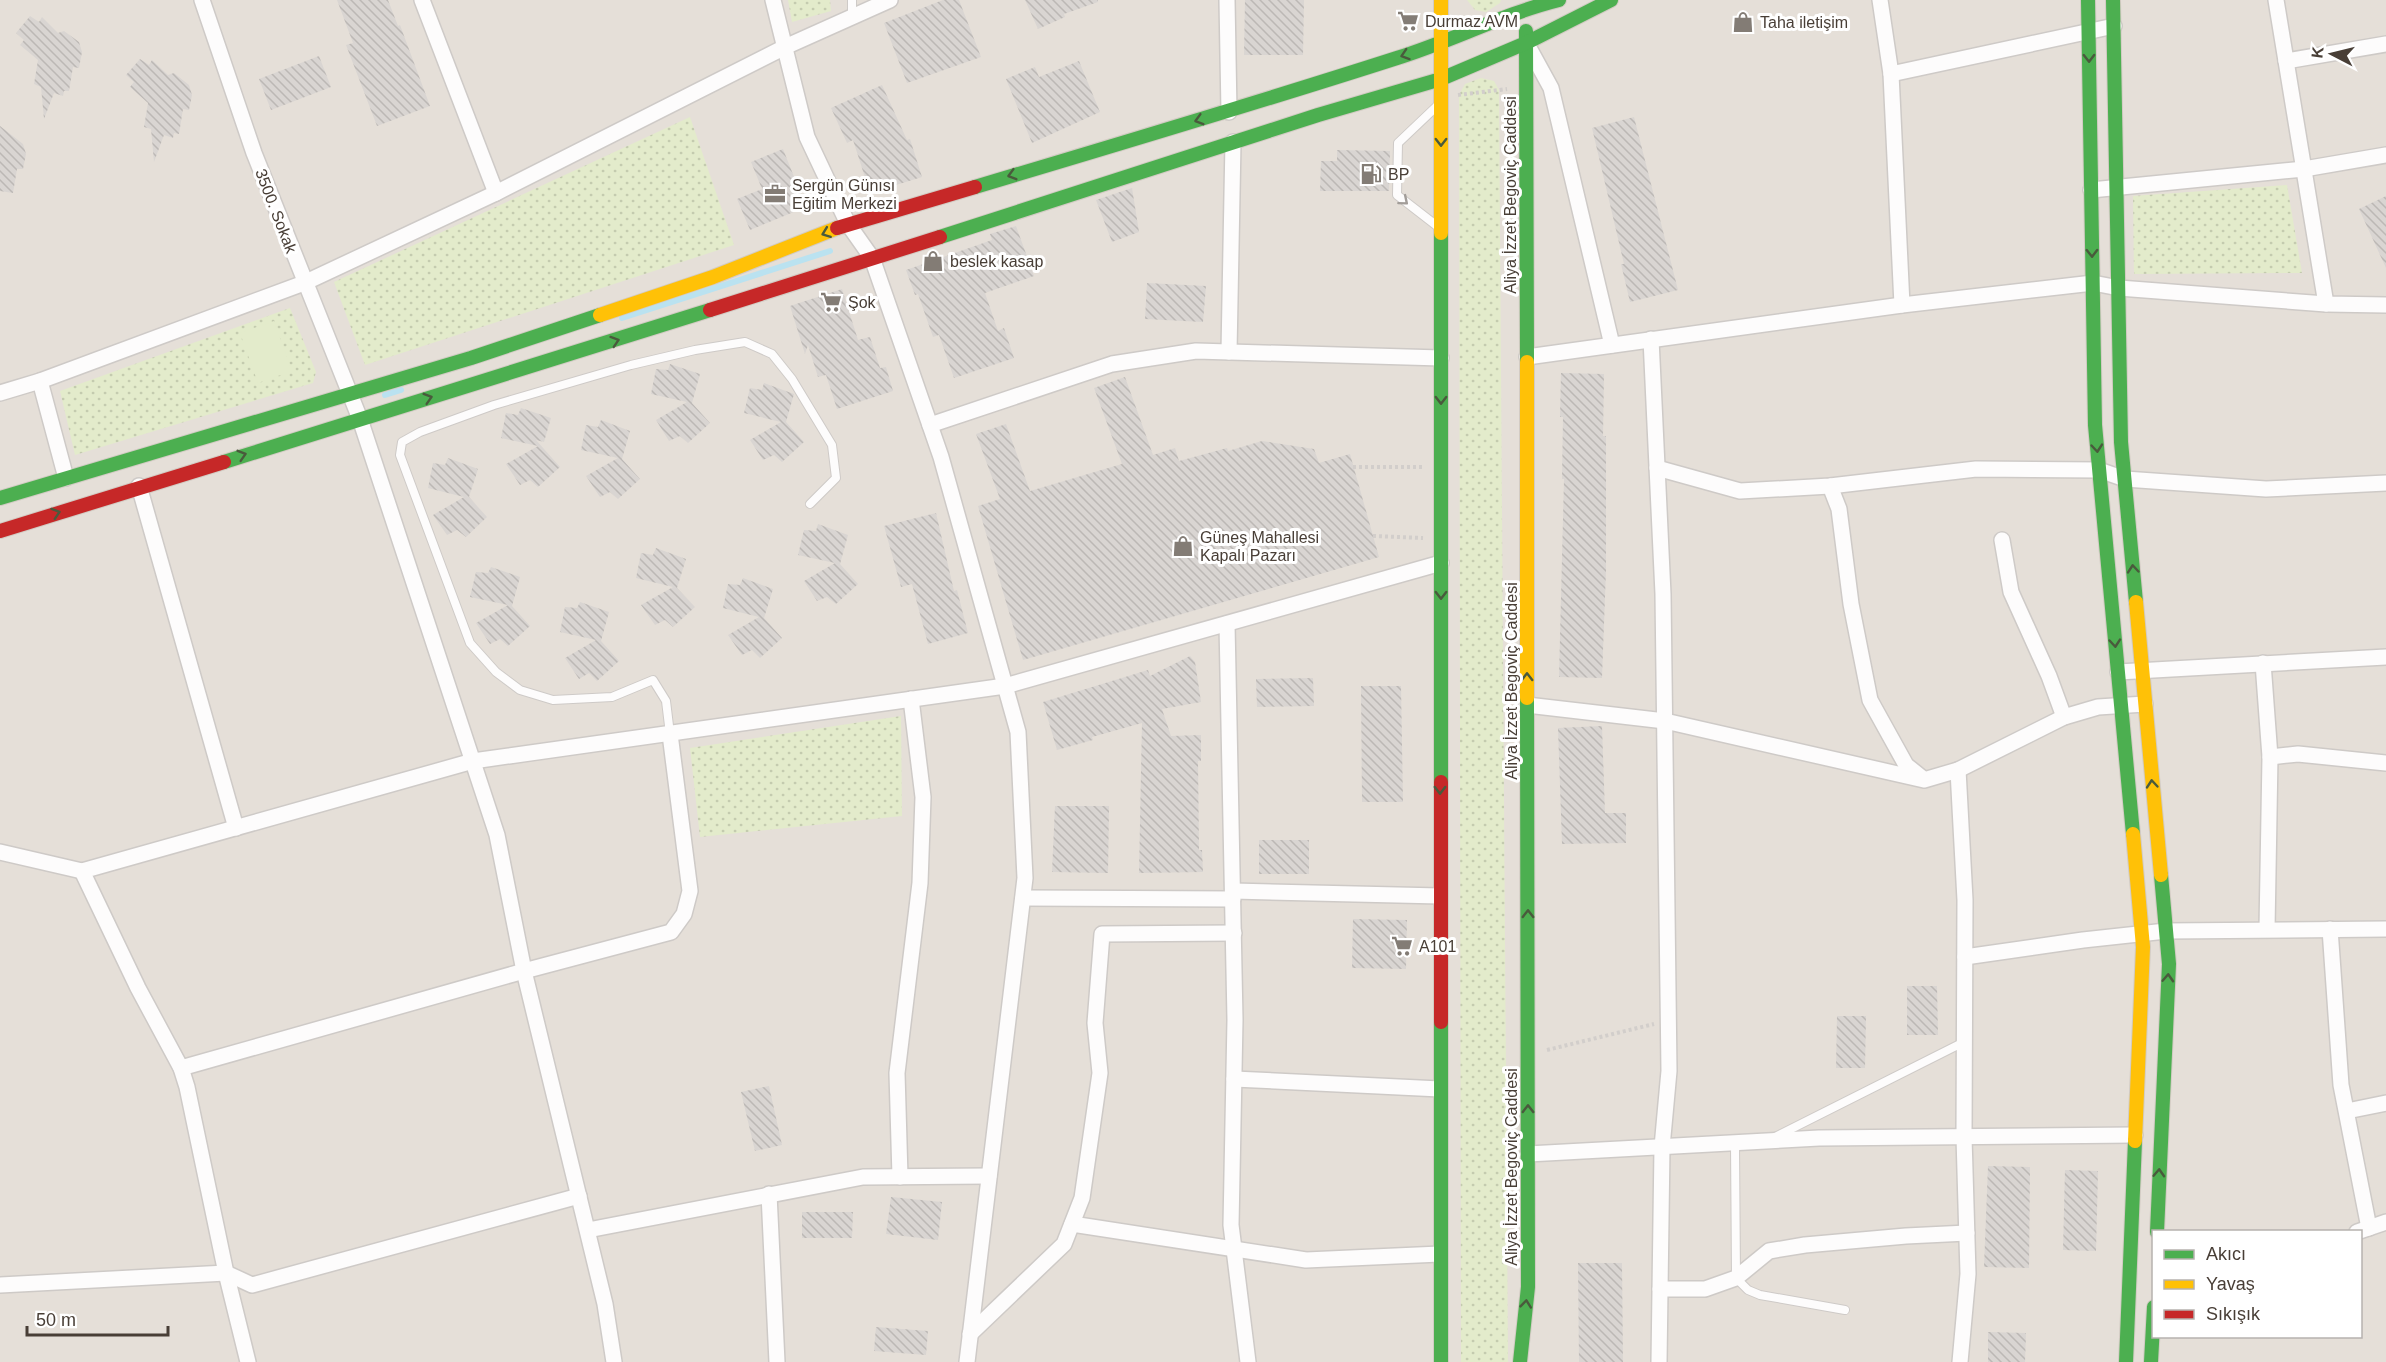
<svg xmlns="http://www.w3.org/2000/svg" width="2386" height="1362" viewBox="0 0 2386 1362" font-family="Helvetica,sans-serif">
<defs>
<pattern id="grass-dots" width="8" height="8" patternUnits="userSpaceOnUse" patternTransform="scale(1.5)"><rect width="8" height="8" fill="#e3ebcb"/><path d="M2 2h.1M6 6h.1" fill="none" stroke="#c4cbaf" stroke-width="1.8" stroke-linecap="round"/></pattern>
<pattern id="building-back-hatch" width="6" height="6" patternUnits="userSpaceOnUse" patternTransform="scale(1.5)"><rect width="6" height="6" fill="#d9d5d2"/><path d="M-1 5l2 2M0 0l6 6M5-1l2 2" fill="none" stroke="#bcb8b5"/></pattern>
</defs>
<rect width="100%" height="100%" fill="#f1eeeb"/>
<!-- residential -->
<path fill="#e5dfd8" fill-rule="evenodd" d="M0 0H2386V1362H0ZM2154 1232H2360V1336H2154Z"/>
<!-- grass -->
<g fill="url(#grass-dots)">
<path d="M788 0H830L831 11 792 22Z"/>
<path d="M1467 0H1501L1500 3 1486 12 1475 10Z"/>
<path d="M1481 78 1494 81 1499 90 1508 1362H1461L1459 95 1465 84Z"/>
<path d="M690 117 734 245 365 365 334 282Z"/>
<path d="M2287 185 2302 273 2134 274 2133 196Z"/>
<path d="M290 308 316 372 313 383 75 455 60 391Z"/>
<path d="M901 716 902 816 700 837 690 748Z"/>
</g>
<!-- garden -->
<path fill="#e3ebcb" d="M274 321 292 371 258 383 240 333Z"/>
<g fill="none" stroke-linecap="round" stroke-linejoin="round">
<!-- stream -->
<g stroke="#bae2f0" stroke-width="6">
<path d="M622 318 830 251"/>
<path d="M385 395 401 390"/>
</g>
</g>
<!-- building -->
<g fill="url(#building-back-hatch)">
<path d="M337 0H388L398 26 400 25 430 106 377 126 346 45 353 43Z"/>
<path d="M943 0H959L981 57 907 83 884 23Z"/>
<path d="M1025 0H1098V2L1064 14 1065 17 1038 29Z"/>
<path d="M1245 0H1304L1303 55H1244Z"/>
<path d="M30 16 39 22 42 17 58 33 64 31 79 42 82 52 79 68 73 67 69 91H64L63 96 54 93 44 119 41 87 34 84 38 60 20 45 24 40 16 33Z"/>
<path d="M319 56 331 87 271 110 259 79Z"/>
<path d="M140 59 149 65 152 60 168 75 174 73 189 85 192 95 189 110 183 109 179 134 174 133 173 138 164 135 154 162 151 129 144 127 148 103 130 87 134 82 126 75Z"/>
<path d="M1079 61 1100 112 1032 143 1006 79 1035 67 1039 77Z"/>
<path d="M882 85 907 140 910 139 922 177 870 193 853 140 847 143 831 108Z"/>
<path d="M1634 117 1678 290 1630 302 1621 264H1624L1592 128Z"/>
<path d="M0 126 23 144 26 154 23 169H17L13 193 0 191Z"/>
<path d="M783 149 806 207 750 230 737 199 762 189 751 162Z"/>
<path d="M1337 150 1390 151 1389 191H1320L1321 161H1337Z"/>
<path d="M1132 188 1139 232 1112 242 1096 200Z"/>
<path d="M2386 196V268L2359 209Z"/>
<path d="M1016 226 1034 276 985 293 998 331 1004 328 1014 358 954 378 939 335 933 337 918 294 915 295 906 270 992 240 990 234Z"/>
<path d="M1147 283 1206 286 1203 322 1145 319Z"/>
<path d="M842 289 858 340 870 337 880 368 886 367 893 391 837 409 826 375 818 377 808 345 805 354 790 306Z"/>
<path d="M670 364 700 374 692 403 710 423 688 443 680 436 669 441 656 420 687 402 651 394 656 369 668 370Z"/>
<path d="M1561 373 1604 374 1603 436H1606V570L1602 678 1559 677 1564 479H1562L1563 417H1560Z"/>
<path d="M1125 377 1153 455 1175 448 1179 461 1227 448 1228 451 1262 441 1314 449 1319 463 1350 454 1379 557 1023 660 978 506 1000 499 976 434 1006 424 1030 491 1122 464 1094 388Z"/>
<path d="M764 383 794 394 786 422 804 442 782 462 774 455 763 460 750 440 781 422 744 413 750 388 762 390Z"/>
<path d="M521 408 551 418 544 442 536 440 560 467 538 487 530 480 520 485 506 464 538 446 501 438 506 413 518 415Z"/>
<path d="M601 420 630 431 622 459 640 479 618 499 610 492 600 497 586 476 618 458 581 450 586 425 598 427Z"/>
<path d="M448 458 478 469 469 497 487 517 466 537 457 530 447 535 433 515 464 497 428 488 433 463 445 465Z"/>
<path d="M936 513 954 591 957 590 968 633 928 644 912 584 901 587 884 526Z"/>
<path d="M818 524 848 535 840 564 858 584 836 604 827 597 817 601 804 581 835 563 798 555 804 530 816 531Z"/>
<path d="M656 548 686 559 677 588 695 607 673 627 665 620 655 625 641 605 673 587 636 578 641 553 653 555Z"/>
<path d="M491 567 520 577 512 606 530 626 508 646 500 639 490 644 476 623 508 605 470 597 476 572 488 573Z"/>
<path d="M743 578 773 589 764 618 782 638 760 658 752 650 742 655 728 635 759 617 723 608 728 584 740 585Z"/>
<path d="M580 602 609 612 601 641 619 661 597 681 589 673 579 679 565 658 596 640 560 632 565 607 577 608Z"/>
<path d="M1190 656 1195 662 1201 702 1162 709 1171 736 1201 735V761H1198L1199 850H1202L1203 872 1139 873 1142 723 1092 737 1093 740 1057 750 1043 702 1148 670 1150 676Z"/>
<path d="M1313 678 1314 706 1257 707 1256 679Z"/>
<path d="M1361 686H1401L1403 802H1362Z"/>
<path d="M1602 726 1605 813H1626V843L1562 844 1558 728Z"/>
<path d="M1055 806H1109L1108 873 1052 872Z"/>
<rect x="1259" y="840" width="50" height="34"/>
<path d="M1353 919 1407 920 1406 969 1352 968Z"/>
<path d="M1907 986H1937L1938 1035H1907Z"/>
<path d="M1837 1016H1866L1865 1068H1836Z"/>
<path d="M769 1086 782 1145 755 1151 741 1092Z"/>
<path d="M1988 1166 2030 1167 2029 1268 1984 1267Z"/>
<path d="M2065 1170 2098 1171 2096 1251 2063 1250Z"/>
<path d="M891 1197 942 1202 938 1240 886 1234Z"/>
<path d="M802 1212H853L852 1238H802Z"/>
<path d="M1578 1263H1622L1623 1362H1579Z"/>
<path d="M876 1327 928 1331 926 1355 874 1351Z"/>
<path d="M1988 1332 2026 1333 2025 1362H1988Z"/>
</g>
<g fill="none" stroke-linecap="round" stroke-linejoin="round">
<defs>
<g id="lane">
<path d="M852 17V0"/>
<path d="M1437 226 1397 195 1398 143 1438 105"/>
<path d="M670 734 666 701 653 680 612 697 553 700 520 690 496 672 470 643 400 455 402 442 420 432 494 405 631 365 695 350 745 342 772 354 792 379 832 445 836 478 810 504"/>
<path d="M1775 1137 1964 1042"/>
<path d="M1735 1143 1736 1278 1748 1290 1760 1295 1845 1310"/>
</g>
<g id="street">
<path d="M202 0 254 153 360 419 497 835 524 971 605 1304 614 1362"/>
<path d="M422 0 496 193"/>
<path d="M773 0 807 137 848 224 872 258 941 457 1018 732 1025 878 967 1362"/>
<path d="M1227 0 1229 112"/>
<path d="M1880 0 1891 74 1902 305"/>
<path d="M2276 0 2326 304"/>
<path d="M1528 46 1551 88 1612 345"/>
<path d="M2286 61 2386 44"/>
<path d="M1891 74 2114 26"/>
<path d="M2091 190 2304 169 2386 155"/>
<path d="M1651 339 1663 594 1669 1071 1662 1147 1659 1362"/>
<path d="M1229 352 1233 142"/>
<path d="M1527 357 1902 305 2093 283 2119 288 2326 304 2386 305"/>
<path d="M40 381 66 478"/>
<path d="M0 393 40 381 304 283 496 193 785 47 890 0"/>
<path d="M930 425 1112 364 1196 351 1441 358"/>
<path d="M1657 468 1740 491 1830 486 1976 469 2099 470 2125 479 2266 489 2386 483"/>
<path d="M139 486 236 828"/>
<path d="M1830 486 1839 509 1851 604 1870 700 1906 765 1921 777"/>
<path d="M2002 540 2011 592 2049 676 2064 717"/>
<path d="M1227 624 1235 1020 1231 1225 1248 1362"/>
<path d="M2263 663 2270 757 2267 929"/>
<path d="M2118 672 2386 657"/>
<path d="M1527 705 1665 721 1924 780 1958 770 2064 717 2098 707 2145 704"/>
<path d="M2270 757 2298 754 2386 763"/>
<path d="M1958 770 1965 900 1964 1137 1968 1274 1960 1362"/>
<path d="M0 852 82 871"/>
<path d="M1233 891 1440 896"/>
<path d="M1023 898 1233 899"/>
<path d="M2330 929 2341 1085 2369 1228"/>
<path d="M1965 957 2083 940 2166 931 2386 929"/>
<path d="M181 1068 524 971 671 932 684 914 690 891 670 734"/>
<path d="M1234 1079 1440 1089"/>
<path d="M2347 1111 2386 1103"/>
<path d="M1528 1154 1819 1138 2135 1135"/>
<path d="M900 1177 897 1073 920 883 923 797 911 699"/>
<path d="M769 1194 777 1362"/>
<path d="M1072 1224 1306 1260 1440 1254"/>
<path d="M588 1230 863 1177 989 1176"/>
<path d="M2357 1232 2386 1222"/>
<path d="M0 1285 226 1273 252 1285 579 1196"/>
<path d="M1660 1289H1705L1736 1278 1769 1251 1805 1245 1906 1236 1967 1233"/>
<path d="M970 1334 1064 1244 1082 1198 1100 1073 1095 1023 1102 934 1234 933"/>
<path d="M248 1362 226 1273 187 1087 181 1068 138 988 82 871 473 761 1005 686 1441 563"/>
</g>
<g id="fast">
<path d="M2088 0 2095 425 2133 834"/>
<path d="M2113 0 2121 442 2136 602"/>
<path d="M1526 31 1527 362"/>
<path d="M975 187C1116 145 1257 103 1397 58 1452 41 1503 14 1559 0"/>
<path d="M1441 233V782"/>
<path d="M940 237 1318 115 1441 79 1526 43 1611 0"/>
<path d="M224 462 710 310"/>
<path d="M0 498 471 358 600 315"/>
<path d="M1441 1022V1362"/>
<path d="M2157 1232 2169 964 2161 875"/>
<path d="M1520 1362 1528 1287 1527 698"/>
<path d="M2126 1362 2135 1141"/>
<path d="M2151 1362 2154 1307"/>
</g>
<g id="slow">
<path d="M1441 0V233"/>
<path d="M600 315 713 277 837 228"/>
<path d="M1527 362V698"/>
<path d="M2136 602 2161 875"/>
<path d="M2133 834 2143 947 2135 1141"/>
</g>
<g id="jam">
<path d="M837 228 975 187"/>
<path d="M710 310 940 237"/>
<path d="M0 531 224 462"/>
<path d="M1441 782V1022"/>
</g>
</defs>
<!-- lane casing -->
<use href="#lane" stroke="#cecac7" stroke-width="10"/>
<!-- street casing -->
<use href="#street" stroke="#cecac7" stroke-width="18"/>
<!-- fast casing -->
<use href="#fast" stroke="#d2cbc3" stroke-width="16"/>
<!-- slow casing -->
<use href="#slow" stroke="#d2cbc3" stroke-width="16"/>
<!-- jam casing -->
<use href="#jam" stroke="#d2cbc3" stroke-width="16"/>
<!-- path -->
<g stroke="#d2cecb" stroke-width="4" stroke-dasharray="3 3" stroke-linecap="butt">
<path d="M1458 95 1507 89"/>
<path d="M1353 467H1422"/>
<path d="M1373 536 1423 538"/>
<path d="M1547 1050 1654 1024"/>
</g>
<!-- lane -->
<use href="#lane" stroke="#fdfcfc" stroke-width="8"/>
<!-- street -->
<use href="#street" stroke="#fdfcfc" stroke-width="15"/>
<!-- fast -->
<use href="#fast" stroke="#4caf50" stroke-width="14"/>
<!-- slow -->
<use href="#slow" stroke="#ffc107" stroke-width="14"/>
<!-- jam -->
<use href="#jam" stroke="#c62828" stroke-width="14"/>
</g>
<!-- one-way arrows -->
<defs><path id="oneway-chevron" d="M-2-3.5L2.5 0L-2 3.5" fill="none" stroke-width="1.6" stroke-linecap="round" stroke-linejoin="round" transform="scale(1.5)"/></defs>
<g stroke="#495a3c">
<use href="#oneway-chevron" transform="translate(1405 55) rotate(162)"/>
<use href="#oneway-chevron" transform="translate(2089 58) rotate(89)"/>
<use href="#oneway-chevron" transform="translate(1199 120) rotate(164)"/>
<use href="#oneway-chevron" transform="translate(1441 142) rotate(90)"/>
<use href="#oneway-chevron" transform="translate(1012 175) rotate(164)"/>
<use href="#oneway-chevron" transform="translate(826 233) rotate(159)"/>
<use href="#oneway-chevron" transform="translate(2092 253) rotate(89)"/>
<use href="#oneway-chevron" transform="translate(615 341) rotate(-18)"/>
<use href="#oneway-chevron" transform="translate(428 398) rotate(-17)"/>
<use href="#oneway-chevron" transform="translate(1441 400) rotate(90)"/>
<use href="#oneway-chevron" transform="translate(2097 448) rotate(85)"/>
<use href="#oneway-chevron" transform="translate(242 455) rotate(-17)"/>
<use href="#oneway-chevron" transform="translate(56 513) rotate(-18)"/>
<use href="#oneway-chevron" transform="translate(2133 569) rotate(-95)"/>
<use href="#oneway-chevron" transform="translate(1441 595) rotate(90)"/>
<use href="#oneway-chevron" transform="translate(2115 643) rotate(85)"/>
<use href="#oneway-chevron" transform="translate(1527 677) rotate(-90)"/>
<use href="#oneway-chevron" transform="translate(2152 784) rotate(-95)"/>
<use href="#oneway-chevron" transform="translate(1440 790) rotate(90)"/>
<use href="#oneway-chevron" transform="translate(1528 914) rotate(-90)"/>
<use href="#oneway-chevron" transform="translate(2168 978) rotate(-87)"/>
<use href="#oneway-chevron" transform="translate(1528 1109) rotate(-90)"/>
<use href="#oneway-chevron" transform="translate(2159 1173) rotate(-87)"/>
<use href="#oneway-chevron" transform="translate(1526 1304) rotate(-84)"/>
</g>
<use stroke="#a29d99" href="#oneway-chevron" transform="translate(1404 201) rotate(40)"/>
<!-- icons -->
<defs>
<symbol id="supermarket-bare" viewBox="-9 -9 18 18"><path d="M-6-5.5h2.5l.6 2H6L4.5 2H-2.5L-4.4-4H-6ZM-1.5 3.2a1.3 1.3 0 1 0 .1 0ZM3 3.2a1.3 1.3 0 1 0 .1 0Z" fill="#837c75" stroke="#fff" stroke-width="2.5" paint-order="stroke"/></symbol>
<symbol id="shop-bare" viewBox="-9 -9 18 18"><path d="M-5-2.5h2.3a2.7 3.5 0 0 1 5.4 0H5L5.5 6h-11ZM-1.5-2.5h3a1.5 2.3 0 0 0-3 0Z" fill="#837c75" stroke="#fff" stroke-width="2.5" paint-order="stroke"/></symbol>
<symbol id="fuel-bare" viewBox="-9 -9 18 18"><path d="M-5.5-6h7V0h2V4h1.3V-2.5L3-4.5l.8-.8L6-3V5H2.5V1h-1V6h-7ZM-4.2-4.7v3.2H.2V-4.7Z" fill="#837c75" stroke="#fff" stroke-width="2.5" paint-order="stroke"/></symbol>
<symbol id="office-bare" viewBox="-9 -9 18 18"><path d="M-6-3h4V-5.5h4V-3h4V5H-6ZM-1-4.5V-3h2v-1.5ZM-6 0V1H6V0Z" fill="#837c75" stroke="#fff" stroke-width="2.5" paint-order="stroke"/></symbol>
</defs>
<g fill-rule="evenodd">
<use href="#supermarket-bare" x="1393" y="6" width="30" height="30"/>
<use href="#shop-bare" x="1728" y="7" width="30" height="30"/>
<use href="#fuel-bare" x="1356" y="159" width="30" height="30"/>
<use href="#office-bare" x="760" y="179" width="30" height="30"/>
<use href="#shop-bare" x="918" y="246" width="30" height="30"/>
<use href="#supermarket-bare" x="816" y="287" width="30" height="30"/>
<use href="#shop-bare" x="1168" y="531" width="30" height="30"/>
<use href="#supermarket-bare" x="1387" y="931" width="30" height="30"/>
</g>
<g text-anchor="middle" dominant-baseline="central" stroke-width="6" stroke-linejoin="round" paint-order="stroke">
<!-- poi labels -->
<g font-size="16" fill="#483e36" stroke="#fff" text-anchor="start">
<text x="1425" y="21">Durmaz AVM</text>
<text x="1760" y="22">Taha iletişim</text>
<text x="1388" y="174">BP</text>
<text x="792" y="185">Sergün Günısı<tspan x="792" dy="18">Eğitim Merkezi</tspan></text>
<text x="950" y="261">beslek kasap</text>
<text x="848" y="302">Şok</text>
<text x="1200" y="537">Güneş Mahallesi<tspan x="1200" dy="18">Kapalı Pazarı</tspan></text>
<text x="1419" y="946">A101</text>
</g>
<!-- street labels -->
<g font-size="16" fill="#483e36" stroke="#fff">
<text transform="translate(1510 195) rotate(-90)">Aliya İzzet Begoviç Caddesi</text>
<text transform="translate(276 211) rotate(69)">3500. Sokak</text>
<text transform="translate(1511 681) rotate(-90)">Aliya İzzet Begoviç Caddesi</text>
<text transform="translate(1511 1167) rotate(-90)">Aliya İzzet Begoviç Caddesi</text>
</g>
</g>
<!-- legend -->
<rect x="2152" y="1230" width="210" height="108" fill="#ffffff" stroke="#b6b2af" stroke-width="1.5"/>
<rect x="2164" y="1250" width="30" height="9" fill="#4caf50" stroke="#b6b2af" stroke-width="1.5"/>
<text x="2206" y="1260" font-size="18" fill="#483e36">Akıcı</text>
<rect x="2164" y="1280" width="30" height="9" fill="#ffc107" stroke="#b6b2af" stroke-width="1.5"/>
<text x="2206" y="1290" font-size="18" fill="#483e36">Yavaş</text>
<rect x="2164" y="1310" width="30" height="9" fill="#c62828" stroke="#b6b2af" stroke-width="1.5"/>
<text x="2206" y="1320" font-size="18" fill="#483e36">Sıkışık</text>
<!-- north arrow -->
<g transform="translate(2332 54) rotate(277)" stroke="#ffffff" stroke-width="4.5" paint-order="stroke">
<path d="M0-4.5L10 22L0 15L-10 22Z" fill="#483e36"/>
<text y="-9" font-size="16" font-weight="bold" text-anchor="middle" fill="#483e36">K</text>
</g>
<!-- scale -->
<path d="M27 1326v9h141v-9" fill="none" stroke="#483e36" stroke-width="3"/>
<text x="36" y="1326" font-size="18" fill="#483e36" stroke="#ffffff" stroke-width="4.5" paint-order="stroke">50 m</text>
</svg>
